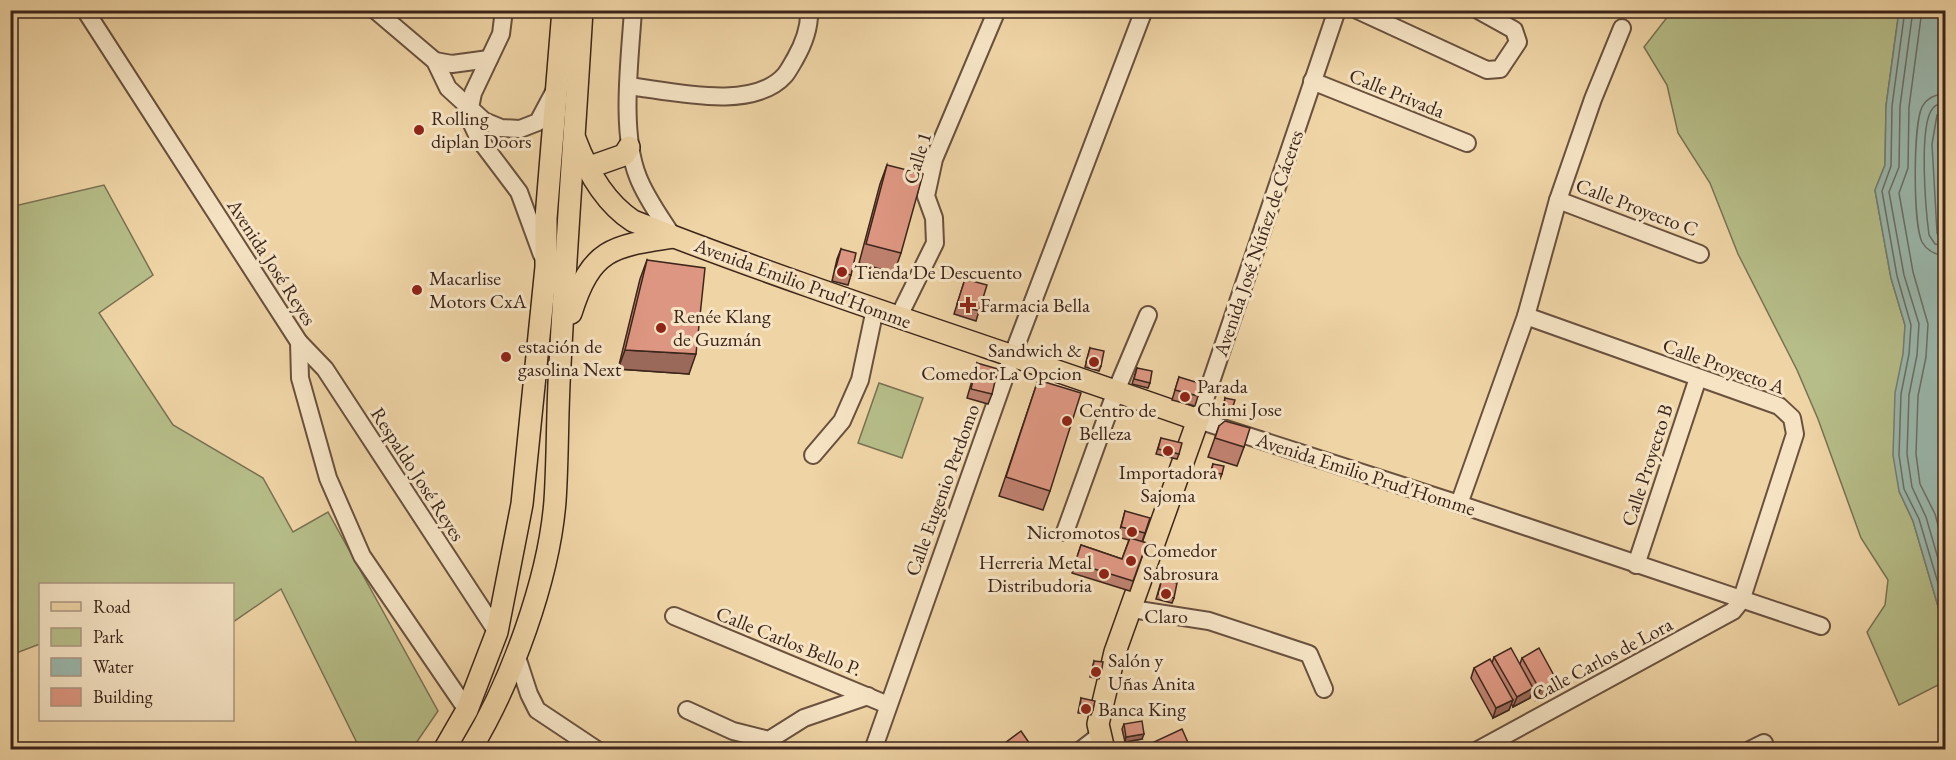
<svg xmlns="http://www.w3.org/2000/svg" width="1956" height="760" viewBox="0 0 1956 760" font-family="'EB Garamond',serif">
<rect width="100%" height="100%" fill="#efd4a5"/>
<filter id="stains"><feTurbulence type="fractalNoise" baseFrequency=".00333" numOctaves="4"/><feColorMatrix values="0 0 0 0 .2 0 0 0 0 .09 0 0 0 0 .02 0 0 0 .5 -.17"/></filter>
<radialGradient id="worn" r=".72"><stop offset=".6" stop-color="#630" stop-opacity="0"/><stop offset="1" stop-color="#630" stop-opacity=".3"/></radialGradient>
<!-- green -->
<g fill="#b6bd88" stroke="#797152" stroke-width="1.5">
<path d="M1672 11H1899L1886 106 1885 165 1875 190 1891 278 1905 325 1899 491 1913 521 1945 630 1946 681 1899 705 1867 632 1885 605 1888 580 1861 538 1818 419 1797 370 1738 254 1710 183 1678 133 1667 85 1644 47Z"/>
<path d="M104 185 153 275 99 313 173 425 263 478 293 532 328 512 438 711 412 749H360L281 589 233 622 232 584H40V644L11 655 10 207Z"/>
<path d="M879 383 923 398 902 458 858 443Z"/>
</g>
<!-- water -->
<path fill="#9ab7ac" stroke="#747d72" stroke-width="1.5" d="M1899 11H1945V102L1938 144 1946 261 1945 630 1913 521 1899 491 1893 455 1895 393 1903 354 1905 325 1891 278 1875 190 1885 165 1886 106Z"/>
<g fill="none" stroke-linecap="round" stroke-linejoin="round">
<!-- shore -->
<g stroke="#6b6e64" stroke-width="1.5">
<path d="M1905 10 1892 106 1891 166 1882 191 1897 276 1911 325 1909 354 1901 394 1899 455 1904 489 1919 519 1946 610"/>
<path d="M1913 10 1900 106 1899 167 1889 192 1904 275 1919 324 1917 355 1909 395 1907 454 1912 487 1926 517 1946 586"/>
<path d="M1922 10 1909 107 1908 168 1899 193 1913 272 1928 324 1926 357 1918 396 1916 454 1920 484 1935 514 1946 554"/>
<path d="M1946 94C1936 94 1927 98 1922 107 1913 126 1913 223 1922 242 1927 251 1936 255 1946 256"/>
<path d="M1946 103C1940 103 1936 104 1933 108 1918 125 1926 212 1929 235L1935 244 1946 246"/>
<path d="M1946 111 1937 115 1932 144 1937 233 1940 238 1946 239"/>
</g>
<defs>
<g id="minor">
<path d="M85 10 299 342 300 378 328 478 362 556 467 710"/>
<path d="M375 10 435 61 448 88 484 121 501 128 520 129 538 122 554 92"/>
<path d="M504 10 501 34 473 93 470 108 472 124 479 139 519 192 542 255"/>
<path d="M633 10C630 59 620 132 638 177 646 198 661 218 673 237"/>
<path d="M1337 10 1198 420 1459 504 1821 626"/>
<path d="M1357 10 1487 70 1500 69 1518 42 1514 30 1478 10"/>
<path d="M435 61 452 64 489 59"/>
<path d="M1312 81 1467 143"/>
<path d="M628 86C671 91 753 112 785 75 789 70 792 64 795 59 803 45 810 27 809 10"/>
<path d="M1558 200 1700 254"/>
<path d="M898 318 935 243 934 218 926 196 934 159 997 10"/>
<path d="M299 342 325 369 497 632"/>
<path d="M813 455 842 421 860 380 875 309"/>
<path d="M1459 504 1526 316 1558 200 1593 99 1622 28"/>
<path d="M1065 532 1116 391 1148 315"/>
<path d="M1636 565 1698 378"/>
<path d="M1132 609 1209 621 1309 654 1324 689"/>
<path d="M674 616 888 705"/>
<path d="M516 654 529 694 537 710 597 750"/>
<path d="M687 710 733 731 769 740 804 718 868 696"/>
<path d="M873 750 1013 354 1144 10"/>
<path d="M1081 750 1099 736"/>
<path d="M1478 750 1733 611 1741 601 1795 434 1792 418 1779 406 1526 316"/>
<path d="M1750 750 1764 743"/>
</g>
<g id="major">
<path d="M575 139C587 171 604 202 633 221 819 294 1010 353 1198 420L1115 652 1098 724 1104 750"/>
<path d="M587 168 624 155 629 147"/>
<path d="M571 313C591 249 612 246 673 237"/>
<path d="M444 750 467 710 497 632 522 504 546 267V218L563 10"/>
<path d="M470 750C511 683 549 579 555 501 558 456 557 410 560 365 566 247 575 129 582 10"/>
</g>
</defs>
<!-- minor casing -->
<use href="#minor" stroke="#69513e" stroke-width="20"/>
<!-- major casing -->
<use href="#major" stroke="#3c251b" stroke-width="24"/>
<!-- minor -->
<use href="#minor" stroke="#f5e3c4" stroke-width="16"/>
<!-- major -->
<use href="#major" stroke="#efd4a5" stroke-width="21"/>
</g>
<!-- wall -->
<g fill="#be816f" stroke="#3c251b" stroke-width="1.5">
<path d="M887 165 901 253 894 273 859 263 880 184Z"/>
<path d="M841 249 851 275 848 285 832 281 837 259Z"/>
<path d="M647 260 689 374 618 369 640 279Z"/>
<path d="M965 279 979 311 976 321 954 314Z"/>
<path d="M1090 348 1101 366 1099 371 1085 367Z"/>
<path d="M977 363 992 394 988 404 967 398Z"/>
<path d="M1137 368 1150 383 1148 388 1132 384Z"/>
<path d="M1179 377 1198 396 1195 406 1172 400Z"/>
<path d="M1038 380 1050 491 1043 510 999 496Z"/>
<path d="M1225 398 1232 409 1231 414 1222 412Z"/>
<path d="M1219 426 1244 447 1237 466 1208 457Z"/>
<path d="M1161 438 1179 454 1177 459 1156 454Z"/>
<path d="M1213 464 1222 474 1220 479 1209 477Z"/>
<path d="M1125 511 1145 533 1142 542 1147 543 1130 591 1072 573 1081 545 1122 559 1129 540 1118 537Z"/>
<path d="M1162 579 1174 598 1172 603 1156 599Z"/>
<path d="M1494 657 1520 664 1522 658 1553 690 1536 700 1532 692 1530 698 1513 707 1511 703 1509 710 1493 718 1471 678 1474 668 1492 663Z"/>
<path d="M1094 661 1101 674 1099 679 1090 677Z"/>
<path d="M1081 698 1093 710 1091 715 1078 713Z"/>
<path d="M1124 724 1142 739 1125 742 1122 729Z"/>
<path d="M1005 743 1034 750H1002Z"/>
</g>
<!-- shaded-wall -->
<g fill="#9b695a" stroke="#3c251b" stroke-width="1.5">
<path d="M625 350 696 354 689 374 618 369Z"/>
<path d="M1557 681 1553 690 1536 700 1540 690Z"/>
<path d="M1533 688 1530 698 1513 707 1517 697Z"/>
<path d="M1513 700 1509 710 1493 718 1496 708Z"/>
<path d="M1144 734 1142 739 1125 742 1126 737Z"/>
</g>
<!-- building -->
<g fill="#dd9681" stroke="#3c251b" stroke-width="1.5">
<path d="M887 165 923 174 901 253 866 244Z"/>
<path d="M841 249 856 253 851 275 835 271Z"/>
<path d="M647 260 705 268 696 354 625 350Z"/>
<path d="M965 279 987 285 979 311 957 304Z"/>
<path d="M1090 348 1104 351 1101 366 1086 362Z"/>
<path d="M977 363 998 369 992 394 971 389Z"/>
<path d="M1137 368 1152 371 1150 383 1134 379Z"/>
<path d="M1179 377 1202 384 1198 396 1175 390Z"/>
<path d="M1038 380 1081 393 1050 491 1006 477Z"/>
<path d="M1225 398 1235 400 1232 409 1224 407Z"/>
<path d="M1225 421 1250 428 1244 447 1215 438 1219 426Z"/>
<path d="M1161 438 1182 443 1179 454 1158 449Z"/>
<path d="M1213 464 1224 466 1222 474 1211 472Z"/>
<path d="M1125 511 1150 518 1145 533 1121 527Z"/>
<path d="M1130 538 1147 543 1133 581 1075 563 1081 545 1122 559Z"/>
<path d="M1162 579 1177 583 1174 598 1158 594Z"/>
<path d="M1511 648 1533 688 1517 697 1494 657Z"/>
<path d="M1539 648 1557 681 1540 690 1522 658Z"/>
<path d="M1490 659 1513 700 1496 708 1474 668Z"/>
<path d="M1094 661 1103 662 1101 674 1092 672Z"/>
<path d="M1081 698 1095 701 1093 710 1080 708Z"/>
<path d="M1142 721 1144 734 1126 737 1124 724Z"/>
<path d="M1182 729 1190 747 1186 750H1142L1141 748Z"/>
<path d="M1021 731 1034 750H1010L1005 743Z"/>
</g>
<!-- markers -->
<g fill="#8f2418" stroke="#f5e3c4" stroke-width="2">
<circle cx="419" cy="130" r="6"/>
<circle cx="842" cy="272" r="6"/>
<circle cx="417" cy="290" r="6"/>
<path d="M965 296h6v6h6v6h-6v6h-6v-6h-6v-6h6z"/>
<circle cx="661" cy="328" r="6"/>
<circle cx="506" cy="357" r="6"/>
<circle cx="1094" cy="362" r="6"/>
<circle cx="1185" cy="397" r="6"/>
<circle cx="1067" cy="421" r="6"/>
<circle cx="1168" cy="451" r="6"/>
<circle cx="1132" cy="532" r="6"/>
<circle cx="1131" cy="561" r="6"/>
<circle cx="1104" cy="574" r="6"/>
<circle cx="1166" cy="594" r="6"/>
<circle cx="1096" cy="672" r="6"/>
<circle cx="1086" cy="709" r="6"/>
</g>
<g text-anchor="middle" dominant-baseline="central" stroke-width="6" stroke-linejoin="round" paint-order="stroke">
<!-- street labels -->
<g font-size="20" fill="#3c251b" stroke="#f5e3c4">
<text transform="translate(1397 93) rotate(22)">Calle Privada</text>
<text transform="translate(917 158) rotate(-73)">Calle 1</text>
<text transform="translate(1637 207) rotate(21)">Calle Proyecto C</text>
<text transform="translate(1258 243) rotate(-71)">Avenida José Núñez de Cáceres</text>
<text transform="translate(272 262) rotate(57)">Avenida José Reyes</text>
<text transform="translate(803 283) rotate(20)">Avenida Emilio Prud'Homme</text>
<text transform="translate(1724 366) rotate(20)">Calle Proyecto A</text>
<text transform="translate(1647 465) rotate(-72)">Calle Proyecto B</text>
<text transform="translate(418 474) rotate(57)">Respaldo José Reyes</text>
<text transform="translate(1366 474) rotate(18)">Avenida Emilio Prud'Homme</text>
<text transform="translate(942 490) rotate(-70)">Calle Eugenio Perdomo</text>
<text transform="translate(789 641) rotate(22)">Calle Carlos Bello P.</text>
<text transform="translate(1602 659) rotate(-28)">Calle Carlos de Lora</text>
</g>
<!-- poi labels -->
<g font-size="20" fill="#3c251b" stroke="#f5e3c4" text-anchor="start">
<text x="431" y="118">Rolling<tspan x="431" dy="23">diplan Doors</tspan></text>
<text x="854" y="272">Tienda De Descuento</text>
<text x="429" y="278">Macarlise<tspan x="429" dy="23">Motors CxA</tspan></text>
<text x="980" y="305">Farmacia Bella</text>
<text x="673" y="316">Renée Klang<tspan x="673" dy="23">de Guzmán</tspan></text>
<text x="518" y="346">estación de<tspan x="518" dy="23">gasolina Next</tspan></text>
<text x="1082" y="350" text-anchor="end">Sandwich &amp;<tspan x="1082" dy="23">Comedor La Opcion</tspan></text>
<text x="1197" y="386">Parada<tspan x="1197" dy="23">Chimi Jose</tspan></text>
<text x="1079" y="410">Centro de<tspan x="1079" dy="23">Belleza</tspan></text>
<text x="1168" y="472" text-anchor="middle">Importadora<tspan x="1168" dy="23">Sajoma</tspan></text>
<text x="1120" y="532" text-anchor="end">Nicromotos</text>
<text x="1143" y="550">Comedor<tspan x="1143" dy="23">Sabrosura</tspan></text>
<text x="1092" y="562" text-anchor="end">Herreria Metal<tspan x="1092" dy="23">Distribudoria</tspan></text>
<text x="1166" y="616" text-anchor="middle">Claro</text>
<text x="1108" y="660">Salón y<tspan x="1108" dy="23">Uñas Anita</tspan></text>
<text x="1098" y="709">Banca King</text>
</g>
</g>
<!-- margin -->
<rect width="1956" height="760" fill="none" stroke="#efd4a5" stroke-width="36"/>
<rect x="12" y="12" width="1932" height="736" fill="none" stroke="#3c251b" stroke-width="3"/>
<rect x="18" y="18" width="1920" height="724" fill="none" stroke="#3c251b" stroke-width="1.5"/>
<!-- legend -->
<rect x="39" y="583" width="195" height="138" fill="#f5e3c4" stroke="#ab9780" stroke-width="1.5"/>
<rect x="51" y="602" width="30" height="9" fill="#efd4a5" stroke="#ab9780" stroke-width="1.5"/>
<text x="93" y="613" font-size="18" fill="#3c251b">Road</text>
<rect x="51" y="628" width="30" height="18" fill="#b6bd88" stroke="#ab9780" stroke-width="1.5"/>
<text x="93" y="643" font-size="18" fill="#3c251b">Park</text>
<rect x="51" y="658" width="30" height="18" fill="#9ab7ac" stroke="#ab9780" stroke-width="1.5"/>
<text x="93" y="673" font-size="18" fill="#3c251b">Water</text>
<rect x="51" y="688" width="30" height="18" fill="#dd9681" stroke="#ab9780" stroke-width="1.5"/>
<text x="93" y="703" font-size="18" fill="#3c251b">Building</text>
<rect width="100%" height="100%" filter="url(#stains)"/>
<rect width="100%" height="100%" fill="url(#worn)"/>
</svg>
